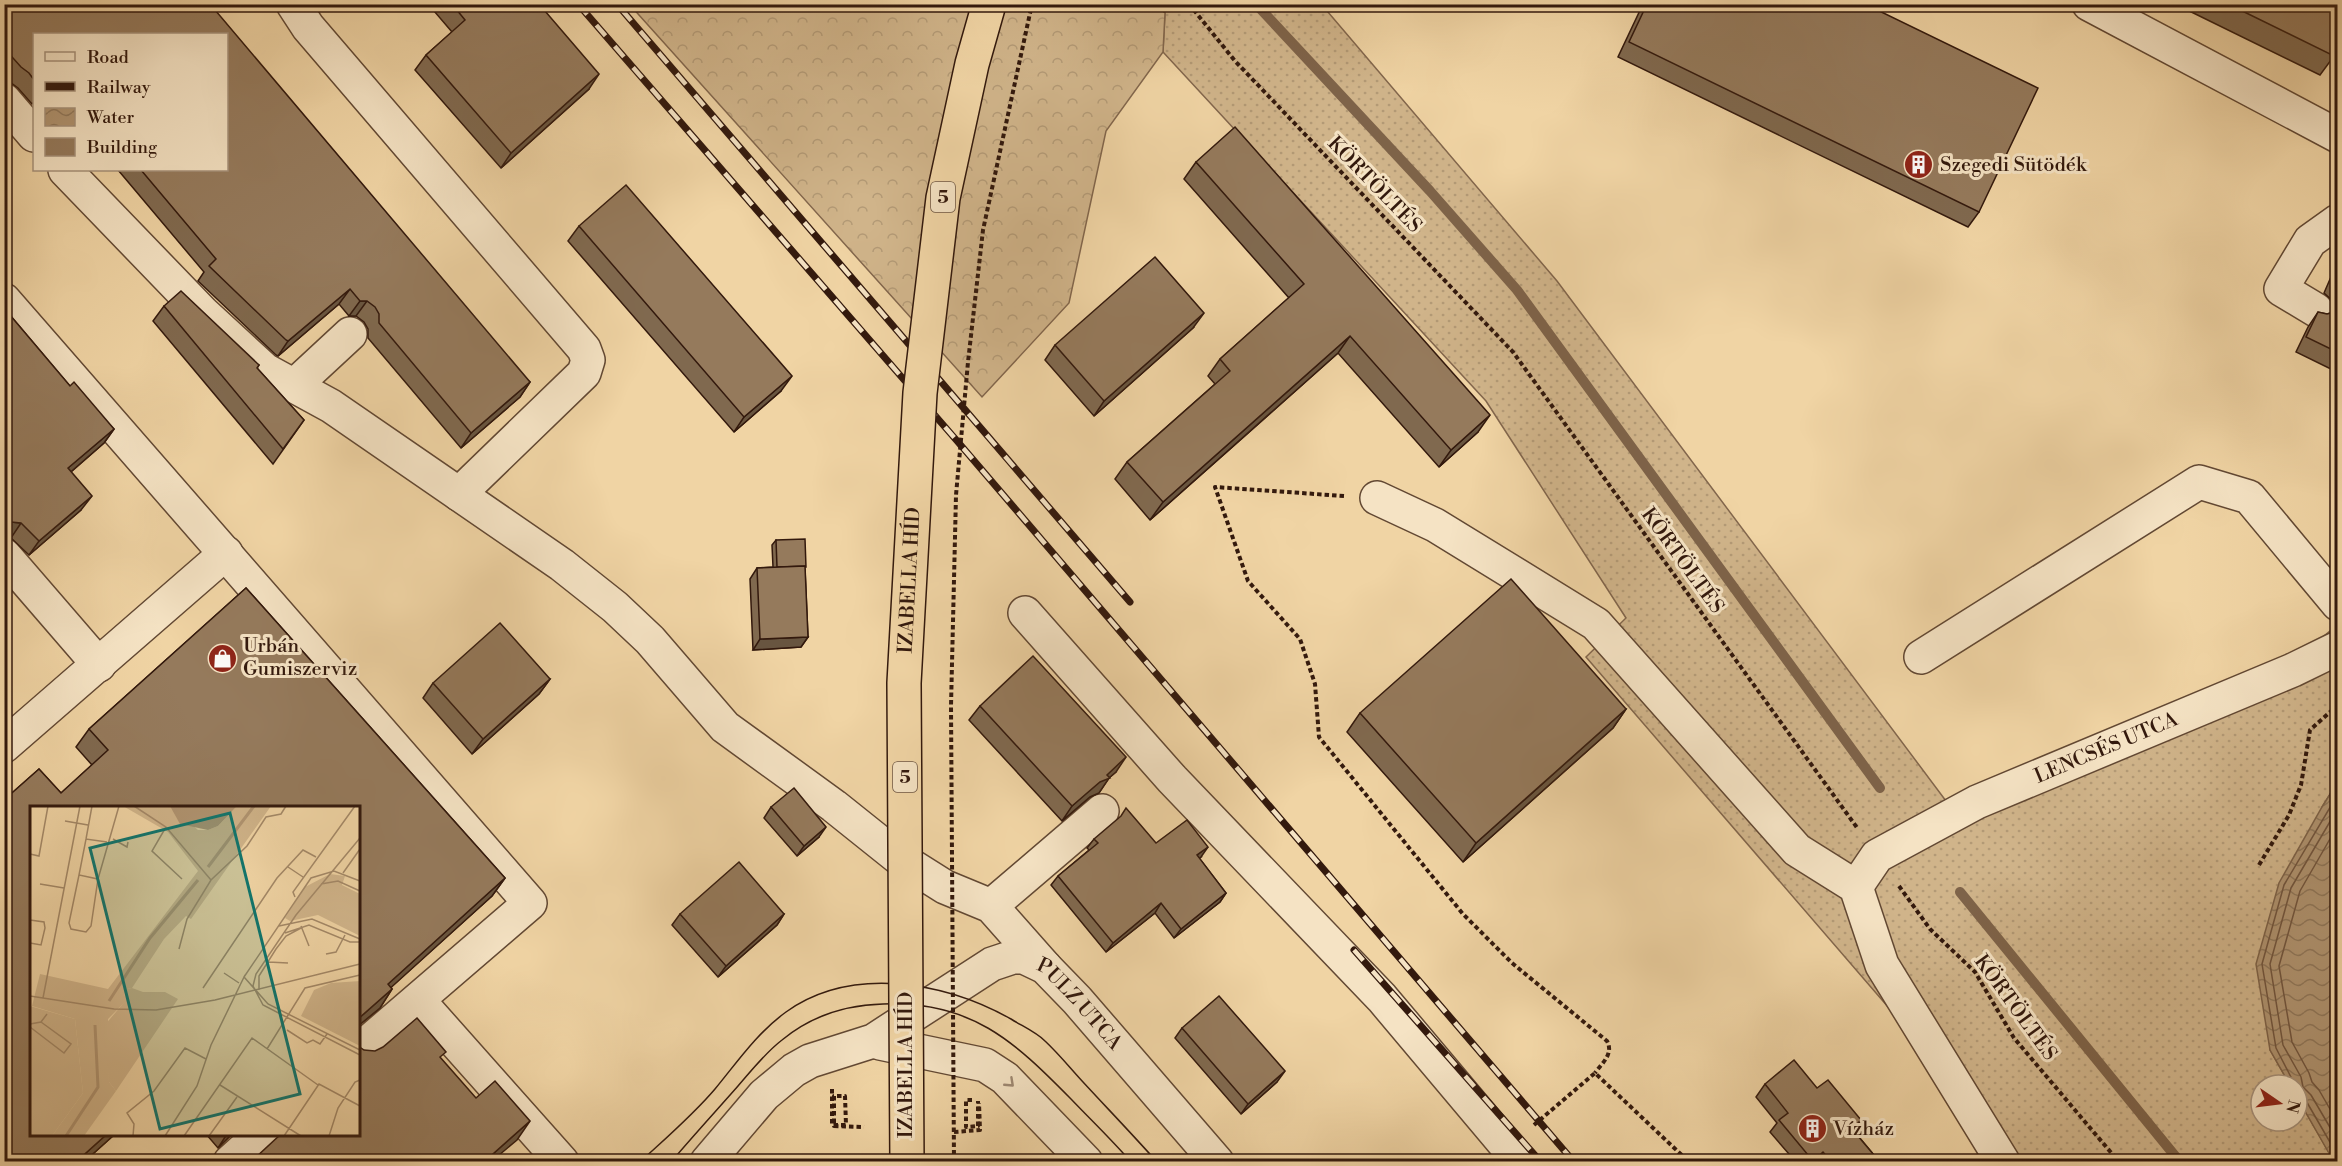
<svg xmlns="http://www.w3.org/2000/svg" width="2342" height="1166" viewBox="0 0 2342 1166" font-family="'Libre Bodoni',serif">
<defs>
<pattern id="grass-dots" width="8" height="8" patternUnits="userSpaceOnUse" patternTransform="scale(1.5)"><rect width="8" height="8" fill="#d0b48a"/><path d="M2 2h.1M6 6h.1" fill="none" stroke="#b39a76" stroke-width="1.8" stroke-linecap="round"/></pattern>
<pattern id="forest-crowns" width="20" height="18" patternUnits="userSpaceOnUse" patternTransform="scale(1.5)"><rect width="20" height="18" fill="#d0b48a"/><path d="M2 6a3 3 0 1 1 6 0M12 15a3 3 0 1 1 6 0" fill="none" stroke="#b39a76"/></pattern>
<pattern id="water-waves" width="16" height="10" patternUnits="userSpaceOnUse" patternTransform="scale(1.5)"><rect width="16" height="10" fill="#b09471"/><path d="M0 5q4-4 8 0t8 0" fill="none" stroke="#90785b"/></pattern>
</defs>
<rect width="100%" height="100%" fill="#f0d4a4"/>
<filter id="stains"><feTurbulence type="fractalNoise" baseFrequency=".00333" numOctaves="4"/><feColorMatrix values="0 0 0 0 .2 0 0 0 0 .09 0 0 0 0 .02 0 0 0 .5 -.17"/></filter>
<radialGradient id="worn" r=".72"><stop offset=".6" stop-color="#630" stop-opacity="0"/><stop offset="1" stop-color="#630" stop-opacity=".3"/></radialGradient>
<!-- grass -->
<path fill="url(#grass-dots)" stroke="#82664c" stroke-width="1.5" d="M1156 5H1322L1557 281 1949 805 2318 641 2337 625V783L2322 807 2270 1050 2290 1085H2261V1121H2297V1097L2334 1161H2021L1586 657 1626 618 1486 401 1163 52 1165 13Z"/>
<!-- forest -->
<path fill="url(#forest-crowns)" stroke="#82664c" stroke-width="1.5" d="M630 5H1156L1165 13 1163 52 1106 131 1069 303 982 397Z"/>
<!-- water -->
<path fill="url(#water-waves)" stroke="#7e6349" stroke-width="1.5" d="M2337 783 2338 1161 2334 1162 2297 1097V1085H2290L2270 1050 2256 964 2279 883 2322 807Z"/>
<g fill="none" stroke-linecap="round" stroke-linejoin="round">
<!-- shore -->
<g stroke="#72563f" stroke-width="1.5">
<path d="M2338 808 2291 888 2270 964 2283 1045 2301 1077 2303 1087 2311 1095 2338 1141"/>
<path d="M2338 825 2300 891 2279 966 2292 1042 2309 1073 2312 1082 2319 1090 2338 1123"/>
<path d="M2295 1085 2276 1048 2262 964 2284 885 2338 794"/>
<path d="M2297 1095 2305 1099 2338 1156"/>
</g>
<!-- stream -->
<g stroke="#7e6349" stroke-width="10">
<path d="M1256 4 1430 191 1517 290 1880 788"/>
<path d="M1960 892 2180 1162"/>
</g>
<defs>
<g id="minor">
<path d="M293 4 308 27 584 349 588 360 584 373 459 494"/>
<path d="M2089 4 2338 136"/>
<path d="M4 100 34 135"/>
<path d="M65 170 203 313 265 370 331 406 562 565 615 607 650 640 725 727 834 806 899 858 945 887 991 906 1045 967"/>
<path d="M4 300 530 903 358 1051"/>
<path d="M2316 310 2281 289 2310 241 2338 221"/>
<path d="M295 385 350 334"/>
<path d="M1377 498 1435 525 1596 624 1797 850 1856 887 1882 965 2003 1162"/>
<path d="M4 555 99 665"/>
<path d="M1025 613 1172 779 1382 998 1520 1162"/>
<path d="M1921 657 2199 482 2249 497 2338 604"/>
<path d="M4 746 226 553"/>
<path id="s1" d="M1856 887 1877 856 1977 802 2293 670 2338 648"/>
<path d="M991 906 1102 811"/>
<path d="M418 1000 562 1162"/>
<path d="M880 1043 985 1065 1005 1078 1086 1162"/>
<path d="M230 1162 261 1134"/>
<path id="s2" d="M707 1162 764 1095 794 1070 810 1061 873 1041 992 964 1013 957H1024L1045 967 1077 1000 1217 1162"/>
</g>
</defs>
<!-- minor casing -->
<use href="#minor" stroke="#624833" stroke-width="36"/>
<!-- path -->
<g stroke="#33190d" stroke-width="4" stroke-dasharray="4.5 3" stroke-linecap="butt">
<path d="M1189 4 1235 61 1513 352 1858 829"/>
<path d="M1344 496 1215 487 1248 581 1300 639 1315 684 1319 737 1463 914 1512 963 1607 1041C1614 1054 1602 1063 1595 1073"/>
<path d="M2259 865 2289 815 2301 785 2310 730 2338 705"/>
<path d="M1899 886 1930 929 1975 972 2014 1038 2119 1162"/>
<path d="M832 1089V1125H846L845 1096H834V1126L864 1127"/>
<path d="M972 1100H966V1127L978 1126V1101"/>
<path d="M1534 1125 1595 1073 1689 1162"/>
<path d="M954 1132 980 1130 979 1103"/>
</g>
<!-- minor -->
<use href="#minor" stroke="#f5e3c4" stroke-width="33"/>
<!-- tram -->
<g stroke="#33190d" stroke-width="1.5">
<path d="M640 1162C666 1138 693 1115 715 1089 738 1061 757 1033 786 1012 852 965 945 982 1011 1019 1022 1026 1036 1032 1045 1041 1059 1054 1070 1068 1083 1082 1107 1108 1133 1135 1157 1162"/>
<path d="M671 1162C693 1136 716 1111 738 1086 752 1070 765 1053 782 1040 811 1016 846 1005 883 1004 971 1001 1013 1040 1071 1099 1091 1120 1112 1140 1131 1162"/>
</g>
<defs>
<g id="rail">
<path d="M578 4 958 442 1574 1162"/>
<path d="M622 10 1130 602"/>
<path d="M1354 950 1541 1162"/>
</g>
</defs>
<!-- rail casing -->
<use href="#rail" stroke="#33190d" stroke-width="7"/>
<!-- rail -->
<use href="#rail" stroke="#f5e3c4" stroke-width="4.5" stroke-dasharray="14" stroke-linecap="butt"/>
<defs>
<g id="major-bridge">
<path id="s3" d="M907 1162 904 683 920 393 943 198 972 64 989 4"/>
</g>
</defs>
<!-- major-bridge casing -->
<use href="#major-bridge" stroke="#33190d" stroke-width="36" stroke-linecap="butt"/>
<!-- path-bridge -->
<path stroke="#33190d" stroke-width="4" stroke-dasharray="4.5 3" stroke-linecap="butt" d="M954 1162 951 706 956 495 968 362 983 230 1032 4"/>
<!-- major-bridge -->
<use href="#major-bridge" stroke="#f0d4a4" stroke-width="33"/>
</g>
<!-- wall -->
<g fill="#80694f" stroke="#33190d" stroke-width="1.5">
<path d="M4 4 530 382 520 397 461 448 368 338V329L364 322 356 316H349L339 304 278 356 276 355 198 281 204 272 118 170H226L34 34V102L32 104 18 88 10 82 4 76Z"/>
<path d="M438 4H539L589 89 501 168 415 70 426 55 452 32 434 11Z"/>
<path d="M1643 4H1865L1979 212 1968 227 1618 57Z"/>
<path d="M2175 4H2337L2334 56 2320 75Z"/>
<path d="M1196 162 1478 432 1439 467 1338 353 1150 520 1115 479 1127 462 1215 384 1208 376 1220 359 1289 298 1184 179Z"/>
<path d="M579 226 781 391 734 432 568 241Z"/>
<path d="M2337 263V372L2296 352 2308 327 2318 312 2327 314 2334 312 2333 301 2324 293Z"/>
<path d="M164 306 259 365 257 368 304 420 273 464 153 321Z"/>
<path d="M4 308 70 386 114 429 104 443 71 472 81 510 29 555 11 538 4 537Z"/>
<path d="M1193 328 1094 416 1045 360 1055 345Z"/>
<path d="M776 540 805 569 808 637 801 647 753 650 750 579 757 568 773 567 772 545Z"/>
<path d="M246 588 505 878 492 896 391 987 392 989 380 1008 358 1026V807H32V1134H115L85 1161H4V800L39 769 61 793 92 765 76 747 89 729Z"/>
<path d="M550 679 539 694 472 754 423 698 433 683Z"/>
<path d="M980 706 1116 772 1109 778 1099 793 1090 797 1062 821 969 720Z"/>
<path d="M1626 709 1613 728 1463 862 1347 732 1360 713Z"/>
<path d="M771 807 819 837 797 856 764 818Z"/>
<path d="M1094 839 1156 843 1201 857 1199 858 1226 893 1220 902 1174 938 1155 913 1106 952 1051 885 1058 876 1089 850 1087 848Z"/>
<path d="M680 914H784L777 925 718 977 672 925Z"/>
<path d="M1182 1028 1277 1082 1241 1114 1175 1038Z"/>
<path d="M1765 1084 1817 1088 1861 1120 1854 1131 1879 1161H1795L1770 1132 1777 1123 1756 1097Z"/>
<path d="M206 1134H232L218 1148Z"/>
</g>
<!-- shaded-wall -->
<g fill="#685540" stroke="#33190d" stroke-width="1.5">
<path d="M599 74 589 89 501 168 511 153Z"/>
<path d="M350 289 339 304 278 356 288 341Z"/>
<path d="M360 301H367L356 316H349Z"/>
<path d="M1204 313 1193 328 1094 416 1104 401Z"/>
<path d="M1350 336 1338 353 1150 520 1163 502Z"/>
<path d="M792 376 781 391 734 432 744 417Z"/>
<path d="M530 382 520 397 461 448 471 433Z"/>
<path d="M1490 415 1478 432 1439 467 1451 450Z"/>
<path d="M114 429 104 443 58 483 68 468Z"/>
<path d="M92 496 81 510 29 555 39 541Z"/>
<path d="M11 522 21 523 11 538 4 537V525Z"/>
<path d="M808 637 801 647 753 650 760 639Z"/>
<path d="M550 679 539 694 472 754 483 739Z"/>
<path d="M1626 709 1613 728 1463 862 1476 843Z"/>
<path d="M1126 757 1116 772 1109 778 1099 793 1090 797 1062 821 1072 806Z"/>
<path d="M826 827 819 837 797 856 804 846Z"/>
<path d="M1208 847 1201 857 1191 865 1197 855Z"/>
<path d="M505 878 492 896 375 1002 388 984Z"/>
<path d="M1226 893 1220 902 1174 938 1181 929Z"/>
<path d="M1161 903 1155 913 1106 952 1113 943Z"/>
<path d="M784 914 777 925 718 977 726 966Z"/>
<path d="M392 989 380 1008 358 1026V1019Z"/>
<path d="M1285 1071 1277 1082 1241 1114 1248 1104Z"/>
<path d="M1861 1120 1852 1133V1129Z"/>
<path d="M530 1121 517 1140 492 1161H485Z"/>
<path d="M107 1134H115L85 1161H77Z"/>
<path d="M227 1134H232L218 1148Z"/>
<path d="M1823 1152 1817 1161H1813Z"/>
</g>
<!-- building -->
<g fill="#957a5c" stroke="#33190d" stroke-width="1.5">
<path d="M4 4H210L530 382 471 433 379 323V314L375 307 367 301H360L350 289 288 341 286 340 209 266 216 259 141 170H226V34H34V80L29 73 21 67 4 48Z"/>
<path d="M452 4H539L599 74 511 153 426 55 465 20Z"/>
<path d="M1647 4H1865L2038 88 1979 212 1629 42Z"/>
<path d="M2228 4H2337V48L2334 56Z"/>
<path d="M1235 127 1490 415 1451 450 1350 336 1163 502 1127 462 1230 371 1220 359 1304 284 1196 162Z"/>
<path d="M626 185 792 376 744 417 579 226Z"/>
<path d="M1155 257 1204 313 1104 401 1055 345Z"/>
<path d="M2337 271V281L2334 278Z"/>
<path d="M181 291 259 365 257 368 304 420 283 449 164 306Z"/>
<path d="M4 308 70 386 74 382 114 429 68 468 92 496 39 541 21 523 11 522 4 525Z"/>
<path d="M2337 309V352L2306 337 2318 312 2327 314 2335 312Z"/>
<path d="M805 539 806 567H805V566L777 567 776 540Z"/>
<path d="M4 556 11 565 4 571Z"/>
<path d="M805 566 808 637 760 639 757 568Z"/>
<path d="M1511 579 1626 709 1476 843 1360 713Z"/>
<path d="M246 588 505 878 388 984 392 989 358 1019V807H32V1134H107L77 1161H4V800L39 769 61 793 108 750 89 729Z"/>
<path d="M500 623 550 679 483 739 433 683Z"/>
<path d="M1033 656 1126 757 1107 775 1110 778 1100 782 1072 806 980 706Z"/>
<path d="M794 788 826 827 804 846 771 807Z"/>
<path d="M1126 808 1156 843 1187 820 1208 847 1197 855 1226 893 1181 929 1161 903 1113 943 1058 876 1098 843 1094 839 1121 816Z"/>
<path d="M739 862 784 914 726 966 680 914Z"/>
<path d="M1219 996 1285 1071 1248 1104 1182 1028Z"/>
<path d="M417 1018 446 1052 440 1057 476 1098 495 1081 530 1121 485 1161H248L255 1158 281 1134H358V1046L364 1050 375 1051 383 1047Z"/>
<path d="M1794 1060 1817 1088 1828 1080 1861 1120 1852 1129 1879 1161H1831L1823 1152 1813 1161 1779 1120 1788 1113 1765 1084Z"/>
<path d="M1941 1158 1944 1161H1937Z"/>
</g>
<!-- one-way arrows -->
<defs><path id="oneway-chevron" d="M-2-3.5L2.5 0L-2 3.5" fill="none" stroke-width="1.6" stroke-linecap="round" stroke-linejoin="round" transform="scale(1.5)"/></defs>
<use stroke="#9e8872" href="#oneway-chevron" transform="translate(1010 1083) rotate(43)"/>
<!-- icons -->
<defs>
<symbol id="building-disc" viewBox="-11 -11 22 22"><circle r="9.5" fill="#8f2418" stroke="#f5e3c4"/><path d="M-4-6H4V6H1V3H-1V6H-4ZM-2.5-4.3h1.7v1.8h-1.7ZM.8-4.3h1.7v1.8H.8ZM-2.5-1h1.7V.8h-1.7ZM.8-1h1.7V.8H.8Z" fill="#fff"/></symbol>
<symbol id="shop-disc" viewBox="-11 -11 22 22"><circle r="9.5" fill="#8f2418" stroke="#f5e3c4"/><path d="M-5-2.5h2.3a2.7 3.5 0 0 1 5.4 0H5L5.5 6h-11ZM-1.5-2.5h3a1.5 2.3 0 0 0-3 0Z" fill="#fff"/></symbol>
</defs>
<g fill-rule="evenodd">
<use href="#building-disc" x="1902" y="148" width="33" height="33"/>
<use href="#shop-disc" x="206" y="642" width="33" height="33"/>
<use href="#building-disc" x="1796" y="1112" width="33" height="33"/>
</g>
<g text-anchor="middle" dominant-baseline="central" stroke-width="6" stroke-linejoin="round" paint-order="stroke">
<!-- shield labels -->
<g fill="#f5e3c4" stroke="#6d5644" stroke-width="1.5">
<rect x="931" y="182" width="24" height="30" rx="4.5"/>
<rect x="893" y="762" width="24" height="30" rx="4.5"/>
</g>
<g font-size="18" font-weight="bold" fill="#33190d">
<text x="943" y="197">5</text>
<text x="905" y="777">5</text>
</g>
<!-- poi labels -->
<g font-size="20" fill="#33190d" stroke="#f5e3c4" text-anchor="start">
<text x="1940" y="165">Szegedi Sütödék</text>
<text x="243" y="646">Urbán<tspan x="243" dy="23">Gumiszerviz</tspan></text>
<text x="1833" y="1129">Vízház</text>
</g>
<!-- street labels -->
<g font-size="20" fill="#33190d" stroke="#f5e3c4">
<text transform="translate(1374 185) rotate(46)">KÖRTÖLTÉS</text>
<text transform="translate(1682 561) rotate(54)">KÖRTÖLTÉS</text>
<text stroke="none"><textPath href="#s3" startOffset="582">IZABELLA HÍD</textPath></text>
<text stroke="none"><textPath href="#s1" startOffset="291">LENCSÉS UTCA</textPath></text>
<text stroke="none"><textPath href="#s2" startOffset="460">PULZ UTCA</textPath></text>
<text transform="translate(2015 1008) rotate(54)">KÖRTÖLTÉS</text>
<text transform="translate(906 1065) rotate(-90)">IZABELLA HÍD</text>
</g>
</g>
<!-- overview -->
<g transform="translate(30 806)">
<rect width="330" height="330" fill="#f0d4a4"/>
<path d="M93 0H140L168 24H178L188 20 207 0H241L161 113 156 110 134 133 102 182 97 183 94 189 98 193 78 213 79 276 86 285 54 330H22L53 287 45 213 2 200 10 168 78 183 168 65 138 26ZM300 68 315 70 312 79 330 88V130L288 109 260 115 255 112 275 81Z" fill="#d0b48a"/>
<path d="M102 182 113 186H135L148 193 86 285 79 276 74 220 97 193 94 189 97 183Z" fill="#d0b48a"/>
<path d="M330 175V240L271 210 284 184 301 177ZM0 200 45 213 53 287 22 330H0Z" fill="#d0b48a"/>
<path d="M140 0H207L188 20 178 24 150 18Z" fill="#b09471"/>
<path fill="none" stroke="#b09471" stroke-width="3" d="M178 61 224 0M79 195 120 132 168 74M36 330 68 281 65 219"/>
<path fill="none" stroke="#a48968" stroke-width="1.5" d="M104 0 136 21 181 74M35 15 58 19M136 21 122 45 152 73M330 32 266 109 226 168 223 180 233 199 330 249M56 33 62 0M83 33 97 41 98 36M77 36 56 33 49 69 68 73 89 0M0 48 9 50 18 0M258 61 273 71M313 67 330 43M49 69 39 117 41 123 56 126 61 120 68 73M330 75 304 65 281 72 214 171 238 198 330 244M10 78 34 82M291 78 308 75 330 85M265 91 263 86 325 0M0 114 14 116 15 122 11 139 0 137M249 120 282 113 330 133M271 120 279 140M255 127 279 119 320 136H330M149 143 157 113 181 74 217 40 236 11 251 8 256 0M296 148 306 146 315 129M238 156 258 157M194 167 209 177M173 182 247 72 273 44 286 51M229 184V170L246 143 256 130 271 122M0 190 84 203 126 204 185 194 330 158M13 192 50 0M0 218 11 216 17 208M0 221 34 247 41 238 11 216M257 224 277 237 283 234 290 238 297 228M237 243 275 182 330 169M190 279 271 330M103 330 104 318 97 307 124 285 155 242 176 253M135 330 167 280 181 239 215 169M154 330 222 232 288 279M179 330 207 291M254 330 289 278 330 300M299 330 308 302 325 276 330 274"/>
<path fill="#0f766e" fill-opacity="0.15" stroke="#0f766e" stroke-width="3" d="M200 7 270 288 130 323 60 42Z"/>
<rect width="330" height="330" fill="none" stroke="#33190d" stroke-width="3"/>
</g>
<!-- margin -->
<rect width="2342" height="1166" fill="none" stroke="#f0d4a4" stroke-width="24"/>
<rect x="6" y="6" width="2330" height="1154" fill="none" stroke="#33190d" stroke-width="3"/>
<rect x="12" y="12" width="2318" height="1142" fill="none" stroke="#33190d" stroke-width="1.5"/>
<!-- legend -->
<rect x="33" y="33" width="195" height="138" fill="#f5e3c4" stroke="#a7927b" stroke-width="1.5"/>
<rect x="45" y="52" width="30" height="9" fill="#f5e3c4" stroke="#a7927b" stroke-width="1.5"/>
<text x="87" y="63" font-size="18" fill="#33190d">Road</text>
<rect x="45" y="82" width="30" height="9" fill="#33190d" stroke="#a7927b" stroke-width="1.5"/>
<text x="87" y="93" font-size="18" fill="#33190d">Railway</text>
<rect x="45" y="108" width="30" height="18" fill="url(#water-waves)" stroke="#a7927b" stroke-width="1.5"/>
<text x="87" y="123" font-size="18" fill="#33190d">Water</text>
<rect x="45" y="138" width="30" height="18" fill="#957a5c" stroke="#a7927b" stroke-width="1.5"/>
<text x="87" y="153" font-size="18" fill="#33190d">Building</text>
<!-- north arrow -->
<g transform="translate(2279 1103) rotate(104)"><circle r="28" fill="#f5e3c4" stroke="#a7927b" stroke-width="1.5"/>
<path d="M0-4.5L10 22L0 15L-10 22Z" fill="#8f2418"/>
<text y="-9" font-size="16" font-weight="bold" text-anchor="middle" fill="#33190d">N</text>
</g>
<rect width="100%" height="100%" filter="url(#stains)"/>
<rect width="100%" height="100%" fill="url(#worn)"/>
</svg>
